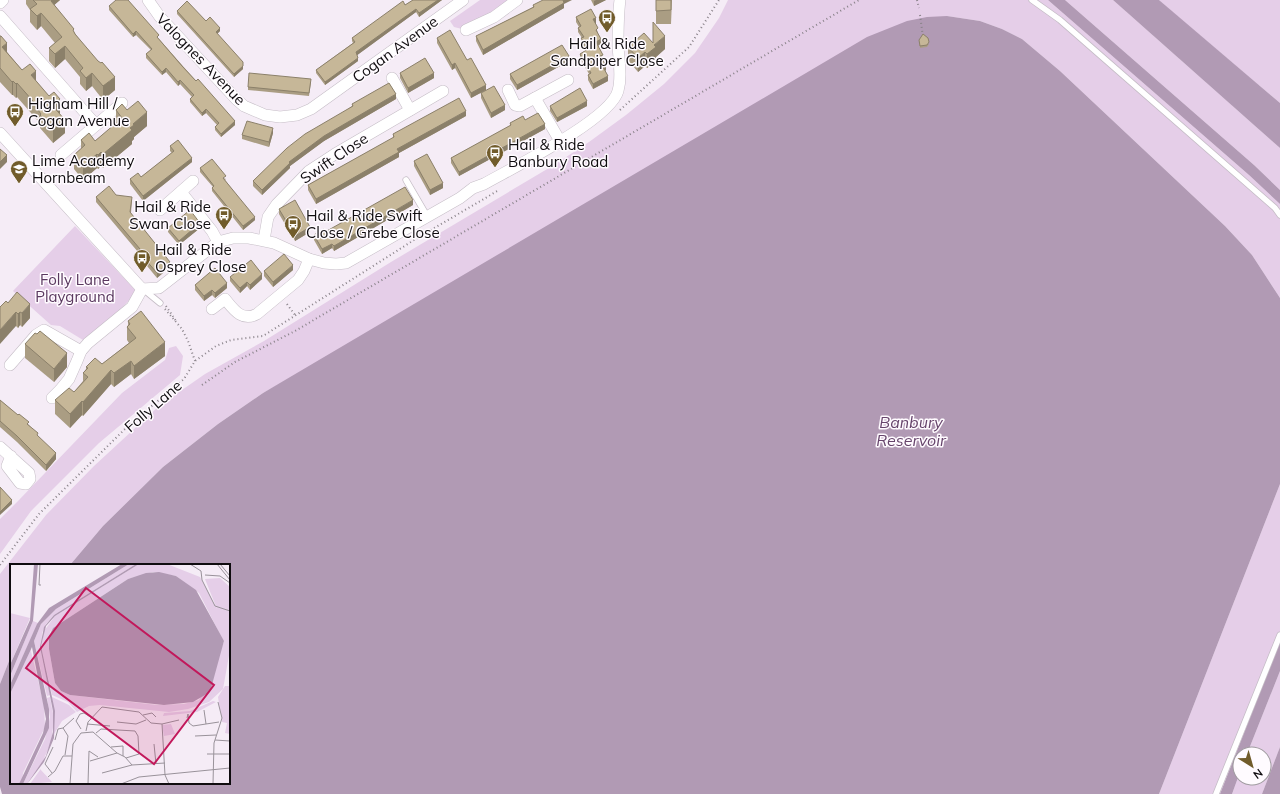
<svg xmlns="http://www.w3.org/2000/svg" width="1280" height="794" viewBox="0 0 1280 794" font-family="Mulish,sans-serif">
<rect width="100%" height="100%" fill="#f5ecf6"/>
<!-- green -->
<g fill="#e5cee8">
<path d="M480 0H517L466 30 454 27 450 21Z"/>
<path d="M728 0H1048L1249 175 1280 204V298L1252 255 1225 226 1060 71 1022 39 1002 29 980 21 947 16 263 393 218 424 163 467 103 526 70 565H11V656L0 684V574L46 515 94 466 159 406 205 374 264 341 391 262 554 165 589 142 626 115 664 84 695 53 719 18Z"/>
<path d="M1065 0H1113L1280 148V190L1254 165Z"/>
<path d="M1159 0H1280V103L1171 11Z"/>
<path d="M75 226 137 292 115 315 83 340 60 326 51 325 13 291Z"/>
<path d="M176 346 183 356 180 375 99 443 31 511 0 554V519L19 500 122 393 165 360 169 348Z"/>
<path d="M1280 484V641L1272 661 1220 794H1159Z"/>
<path d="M1280 671V747L1262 794H1232L1240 772V778H1264V754H1247Z"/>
</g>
<!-- water -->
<g fill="#b19ab4">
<path d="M1048 0H1065L1254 165 1280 190V204L1249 175Z"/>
<path d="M1113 0H1159L1280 103V148Z"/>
<path d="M947 16 980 21 1002 29 1022 39 1060 71 1225 226 1252 255 1280 298V484L1159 794H2L0 787V684L11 656V783H229V565H70L103 526 163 467 218 424 263 393 867 37 907 21 927 17Z"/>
<path d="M1280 641V671L1247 754H1240V772L1232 794H1220Z"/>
<path d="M1280 747V794H1262Z"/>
</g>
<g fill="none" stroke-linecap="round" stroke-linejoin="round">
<defs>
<g id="service">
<path d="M1032 0 1060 20 1275 208 1280 215"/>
<path d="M406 180 427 216"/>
<path d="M143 289 160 303"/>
<path d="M1216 794 1280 635"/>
</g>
<g id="minor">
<path d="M148 0 160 17 236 99 244 106 265 115 280 117 297 115 311 109 463 0"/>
<path d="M0 3 3 0"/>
<path d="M0 16 96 125"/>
<path d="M466 30 494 17 517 0"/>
<path d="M392 78 410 110"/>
<path d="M508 90 515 105 520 106 568 80"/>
<path d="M535 98 560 141"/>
<path d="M0 133 142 289"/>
<path d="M61 155 122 103"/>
<path d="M181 192 212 231 218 242"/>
<path d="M160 210 193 181"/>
<path d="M264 240 268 217 277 204 309 171 335 154 443 91"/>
<path d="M142 289 159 288 218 242 233 238H249L274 243 309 259 324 263 336 264 346 263 460 198 473 188 484 184C512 168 610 120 618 91 622 77 619 61 618 46 618 30 618 15 620 0"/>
<path d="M212 309 225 299C234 310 242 322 257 314L298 280 304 271 309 259"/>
<path d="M10 365 36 335 44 330 81 351"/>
<path d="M52 398 60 390 69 379 77 361 81 351 88 343 132 307 142 289"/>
<path d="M0 447 29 473 30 479 26 484 20 483 7 466 11 456"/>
</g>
</defs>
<!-- service casing -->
<use href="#service" stroke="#c5bdc6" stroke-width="7"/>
<!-- minor casing -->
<use href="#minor" stroke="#c5bdc6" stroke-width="12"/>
<!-- path -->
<g stroke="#8a838a" stroke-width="2" stroke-dasharray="1 3" stroke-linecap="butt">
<path d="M917 0 919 8"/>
<path d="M920 15 923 37"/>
<path d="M620 110 689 47 719 0"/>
<path d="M287 304 295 315"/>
<path d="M166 306 176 321"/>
<path d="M165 309 182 329 188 341 195 361"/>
<path d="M202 385 235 362 295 331 859 0"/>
<path d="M0 565 39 514 129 425 184 379 195 361 216 346 231 340 263 336 414 240 499 190"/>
</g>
<!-- service -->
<use href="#service" stroke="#fff" stroke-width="5.5"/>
<!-- minor -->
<use href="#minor" stroke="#fff" stroke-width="11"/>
</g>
<!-- wall -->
<g fill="#aa9d83">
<path d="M26 0H60L54 5 74 32 115 90 103 100 92 86 86 91 80 84V77L65 59 55 68 49 61V48L55 43 41 26 37 30 30 22V10L26 4Z"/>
<path d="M413 0H442L419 17 416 12 357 55 358 61 325 85 316 73V70L353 43 352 41V38L405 5Z"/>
<path d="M591 0H606L594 6Z"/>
<path d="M656 0H672L671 24H656Z"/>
<path d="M564 4V8L483 55 476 41V36L533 7V5Z"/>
<path d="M109 6 159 39 235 125 221 137 215 130V127L217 125 206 113 202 116 190 102V99L192 97 180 84 178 86 166 72 162 75 146 58V54L151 50 136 35 133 37 109 10Z"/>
<path d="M177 11 206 21 220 31 217 34 243 69 234 77 177 14Z"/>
<path d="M576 17 596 23H595L601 44 598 45 603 60 608 81 593 89 588 80V75L589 74 580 58V54L586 51 581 43 582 38 578 32V28L579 27 576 22Z"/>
<path d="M0 36 7 52 22 70 36 81 60 113H59L65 133 53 143 40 128V127L38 124V121L17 97 16 98 13 95H12L0 82Z"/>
<path d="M437 38 467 60 486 90 471 98 455 68 452 70 437 43Z"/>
<path d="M919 40 929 44 927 47 920 48Z"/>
<path d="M653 43 665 49 656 57V61L647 68 645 66 638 72 628 60V47Z"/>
<path d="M569 61 517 90 510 79V74Z"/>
<path d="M400 73 434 78 408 93 400 78Z"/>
<path d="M311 82 309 96 248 90V87Z"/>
<path d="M481 93 505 110 491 118 481 98Z"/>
<path d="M396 99 324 141 290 166V168L262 195 253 186V181L352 106V104Z"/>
<path d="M550 106H587L557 122 550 111Z"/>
<path d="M116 110H127L147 126 134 137V139L132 141V144L103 168 101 166 98 169 97 168 83 180 74 169V155L81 149V140L95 141 116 124Z"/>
<path d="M466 116 399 153V157L316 204 308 190V185L393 138V134Z"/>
<path d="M510 123 545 129 459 176 451 163V158L510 126Z"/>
<path d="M273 133 269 147 242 139V135Z"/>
<path d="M170 146 192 162 143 201 130 184V179L141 177 172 153 170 151Z"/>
<path d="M414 161 443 188 430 195 414 166Z"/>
<path d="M200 168 226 179 225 180 255 220 243 230 212 191V188L213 187 200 172Z"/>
<path d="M116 195 132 201 131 213 170 267 157 278 138 255V252L96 202V197Z"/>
<path d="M413 205 334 251 332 248 322 254 314 240V235Z"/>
<path d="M279 209 310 232 295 241 279 214Z"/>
<path d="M168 228H200L179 245 168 232Z"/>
<path d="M293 270 273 287 264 276V271Z"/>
<path d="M230 277 262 279 250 290 247 286 240 293 230 281Z"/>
<path d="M195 285 227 288 215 298 212 295 204 301 195 290Z"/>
<path d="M6 301 30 318 22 327 20 325 18 328 16 326Z"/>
<path d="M128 321 165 356 134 379 131 374 114 387 111 384 83 416 82 415 70 428 55 414V400L74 392 83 381V373L86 369V367L102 364 129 343 127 340V327L128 325Z"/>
<path d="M25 344 67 367 54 382 25 358Z"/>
<path d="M0 400 29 425 38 436 56 459 46 471 17 442 0 427Z"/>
</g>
<!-- shaded-wall -->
<g fill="#8b806a">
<path d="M49 0H60L52 7Z"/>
<path d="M438 0H442L419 17V13Z"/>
<path d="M563 0H572L564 4V8L483 55V50Z"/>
<path d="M596 0H606L594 6V1Z"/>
<path d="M416 9V12L356 56V52Z"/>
<path d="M41 13V26L37 30V16Z"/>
<path d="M596 18V23L593 24V19Z"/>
<path d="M220 28V31L216 35V32Z"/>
<path d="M136 31V35L133 37V34Z"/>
<path d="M665 36V49L656 57V61L647 68V54L654 45Z"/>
<path d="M601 39V44L596 47V42Z"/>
<path d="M7 43V56L2 47Z"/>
<path d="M65 46V59L55 68V54Z"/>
<path d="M645 52V66L638 72V58Z"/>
<path d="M569 56V61L517 90V85Z"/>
<path d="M358 58V61L325 85V82Z"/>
<path d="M455 63V68L452 70V65Z"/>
<path d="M606 65V70L603 72V67Z"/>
<path d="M243 66V69L234 77V74Z"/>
<path d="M166 68V72L162 75V72Z"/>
<path d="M36 71V84L31 75Z"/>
<path d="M92 73V86L86 91V78Z"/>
<path d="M434 73V78L408 93V88Z"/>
<path d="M608 76V81L593 89V84Z"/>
<path d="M115 77V90L103 100V86Z"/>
<path d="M180 80V84L178 86V82Z"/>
<path d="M13 81V95H12V82Z"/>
<path d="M17 83V97L16 98V84Z"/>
<path d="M486 85V90L471 98V93Z"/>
<path d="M396 94V99L324 141 290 166V168L262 195V190L289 162 324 136Z"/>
<path d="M60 99V113L52 119V105Z"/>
<path d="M587 101V106L557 122V118Z"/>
<path d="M505 105V110L491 118V113Z"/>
<path d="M206 109V113L202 116V113Z"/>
<path d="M466 111V116L399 153V157L316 204V199L397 149Z"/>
<path d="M147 112V126L134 137V139L132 141V144L103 168V154L130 128 133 124Z"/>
<path d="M65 120V133L53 143V129Z"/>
<path d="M235 121V125L221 137V134Z"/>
<path d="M545 124V129L459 176V172Z"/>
<path d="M273 128V133L269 147V142Z"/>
<path d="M101 152V166L98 169V155Z"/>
<path d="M97 154V168L83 180V166Z"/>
<path d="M7 155V162L0 169V162Z"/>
<path d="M192 158V162L143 201V196Z"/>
<path d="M443 183V188L430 195V190Z"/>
<path d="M413 200V205L334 251V246Z"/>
<path d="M255 217V220L243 230V226Z"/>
<path d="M200 223V228L179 245V241Z"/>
<path d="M310 227V232L295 241V236Z"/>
<path d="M332 244V248L322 254V249Z"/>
<path d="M170 262V267L157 278V273Z"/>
<path d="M293 265V270L273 287V282Z"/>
<path d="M262 274V279L250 290V285Z"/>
<path d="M247 282V286L240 293V288Z"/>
<path d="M227 283V288L215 298V293Z"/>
<path d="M212 290V295L204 301V296Z"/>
<path d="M30 304V318L22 327V313Z"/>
<path d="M16 312V326L0 344V330Z"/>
<path d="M20 312V325L18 328V314Z"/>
<path d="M165 342V356L134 379V366Z"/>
<path d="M67 353V367L54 382V369Z"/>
<path d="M131 361V374L114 387V373Z"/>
<path d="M111 370V384L83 416V402Z"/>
<path d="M82 401V415L70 428V414Z"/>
<path d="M56 453V459L46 471V465Z"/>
<path d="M12 500V504L0 515V512Z"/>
</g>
<!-- building -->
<g fill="#c6b798" stroke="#8b806a">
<path d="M33 0H52L51 1 74 29 73 30 75 34 98 61 101 63 102 62 115 77 103 86 92 73 86 78 80 71 83 68 65 46 55 54 49 48 62 37 41 13 37 16 30 9 37 4Z"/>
<path d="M116 0H128L159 35 157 37 182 66 196 81 198 79 235 121 221 134 215 127 219 123 206 109 202 113 190 99 194 95 180 80 178 82 166 68 162 72 146 54 152 49 136 31 133 34 109 6Z"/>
<path d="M413 0H438L419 13 416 9 356 52 358 58 325 82 316 70 355 42 352 38 403 1 405 5Z"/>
<path d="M543 0H563L564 3 483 50 476 36 534 7 533 5Z"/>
<path d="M656 0H671V10L656 11Z"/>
<path d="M187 1 206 21 210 17 220 28 216 32 243 62V66L234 74 177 11Z"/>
<path d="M591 9 596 18 593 19 598 28 596 30 601 39 596 42 603 55 600 56 606 65 603 67 608 76 593 84 588 75 591 73 580 54 588 49 581 38 584 37 578 28 581 26 576 17Z"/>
<path d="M653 22 665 36 654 45 656 47 647 54 645 52 638 58 628 47 644 33 653 43Z"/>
<path d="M450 30 467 60 471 58 486 85 471 93 455 63 452 65 437 38Z"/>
<path d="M923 34 928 38 929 42 927 45 920 46 919 40Z"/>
<path d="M0 36H1L7 43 2 47 22 70 30 64 36 71 31 75 49 96 54 92 60 99 52 105 65 120 53 129 40 115 41 114 38 110 40 109 17 83 16 84 13 81 12 82 0 68Z"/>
<path d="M562 45 569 56 517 85 510 74Z"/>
<path d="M425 58 434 73 408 88 400 73Z"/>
<path d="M249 73 311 79 309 93 248 87Z"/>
<path d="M389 83 396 94 324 136 289 162 290 163 262 190 253 181 287 148 305 134 353 106 352 104Z"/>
<path d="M494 86 505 105 491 113 481 93Z"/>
<path d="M580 88 587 101 557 118 550 106Z"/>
<path d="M459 98 466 111 397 149 399 152 316 199 308 185 394 137 393 134Z"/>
<path d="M138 101 147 112 133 124 134 125 130 128 132 130 103 154 101 152 98 155 97 154 83 166 74 155 85 145 81 140 89 133 95 141 122 118 116 110 122 104 127 110Z"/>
<path d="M538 113 545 124 459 172 451 158 511 125 510 123 523 116 525 120Z"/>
<path d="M247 121 273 128 269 142 242 135Z"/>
<path d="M178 140 192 158 143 196 130 179 138 173 141 177 174 151 170 146Z"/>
<path d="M0 149 7 155 0 162Z"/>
<path d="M427 154 443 183 430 190 414 161Z"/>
<path d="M212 159 226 176 223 178 255 217 243 226 212 188 214 186 200 168Z"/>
<path d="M109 186 116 195 132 197 130 212 170 262 157 273 138 251 140 249 96 197Z"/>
<path d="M405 187 413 200 334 246 332 244 322 249 314 235 324 229 325 232Z"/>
<path d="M295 200 310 227 295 236 279 209Z"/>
<path d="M190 210 200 223 179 241 168 228Z"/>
<path d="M284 254 293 265 273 282 264 271Z"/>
<path d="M251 260 262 274 250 285 247 282 240 288 230 277Z"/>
<path d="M215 268 227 283 215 293 212 290 204 296 195 285Z"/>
<path d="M17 292 30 304 22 313 20 312 18 314 16 312 0 330V307L6 301 8 303Z"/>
<path d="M141 311 165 342 134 366 131 361 114 373 111 370 83 402 82 401 70 414 55 400 69 388 74 392 88 377 83 373 88 368 86 367 95 358 102 364 136 338 127 327 130 324 128 321Z"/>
<path d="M40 331 67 353 54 369 25 344 35 333 37 334Z"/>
<path d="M0 400 18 415 19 414 29 422 27 424 38 433 37 435 56 453 46 465 17 436 0 421Z"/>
<path d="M0 487 12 500 0 512Z"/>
</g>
<!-- icons -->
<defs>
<symbol id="bus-pin" viewBox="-11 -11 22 30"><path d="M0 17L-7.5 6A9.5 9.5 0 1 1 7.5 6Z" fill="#715c2b" stroke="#fffbff"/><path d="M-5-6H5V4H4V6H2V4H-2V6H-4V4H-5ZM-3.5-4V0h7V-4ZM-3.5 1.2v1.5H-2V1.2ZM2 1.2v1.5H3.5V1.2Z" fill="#fff"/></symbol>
<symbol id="school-pin" viewBox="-11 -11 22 30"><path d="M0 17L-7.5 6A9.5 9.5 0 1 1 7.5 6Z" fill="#715c2b" stroke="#fffbff"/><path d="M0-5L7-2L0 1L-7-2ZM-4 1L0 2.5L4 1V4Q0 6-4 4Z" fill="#fff"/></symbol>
</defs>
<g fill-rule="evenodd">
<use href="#bus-pin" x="597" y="8" width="20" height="27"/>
<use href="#bus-pin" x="5" y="102" width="20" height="27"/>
<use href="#bus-pin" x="485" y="143" width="20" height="27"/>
<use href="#school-pin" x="9" y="159" width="20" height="27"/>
<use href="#bus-pin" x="214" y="205" width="20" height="27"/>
<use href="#bus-pin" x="283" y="214" width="20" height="27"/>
<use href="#bus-pin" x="132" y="248" width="20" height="27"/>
</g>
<g text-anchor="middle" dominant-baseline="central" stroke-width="3" stroke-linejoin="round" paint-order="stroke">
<!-- poi labels -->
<g font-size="15" fill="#0f0c0f" stroke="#fffbff" text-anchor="start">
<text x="607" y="43" text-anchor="middle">Hail &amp; Ride<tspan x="607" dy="17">Sandpiper Close</tspan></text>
<text x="28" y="103">Higham Hill /<tspan x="28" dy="17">Cogan Avenue</tspan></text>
<text x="508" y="144">Hail &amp; Ride<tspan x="508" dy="17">Banbury Road</tspan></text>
<text x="32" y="160">Lime Academy<tspan x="32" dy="17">Hornbeam</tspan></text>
<text x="211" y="206" text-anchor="end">Hail &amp; Ride<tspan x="211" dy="17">Swan Close</tspan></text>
<text x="306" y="215">Hail &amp; Ride Swift<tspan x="306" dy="17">Close / Grebe Close</tspan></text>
<text x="155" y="249">Hail &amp; Ride<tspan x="155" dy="17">Osprey Close</tspan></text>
</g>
<!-- street labels -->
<g font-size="15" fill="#0f0c0f" stroke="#fffbff">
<text transform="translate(395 49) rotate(-36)">Cogan Avenue</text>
<text transform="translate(201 59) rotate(46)">Valognes Avenue</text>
<text transform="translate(334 158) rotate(-34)">Swift Close</text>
<text transform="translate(153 406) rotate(-41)">Folly Lane</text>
</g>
<!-- park labels -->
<g font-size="15" fill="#5a385f" stroke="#fffbff">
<text x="75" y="279">Folly Lane<tspan x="75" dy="17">Playground</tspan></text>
</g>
<!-- water labels -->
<g font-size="16" font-style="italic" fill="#67456c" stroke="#fffbff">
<text x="911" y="422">Banbury<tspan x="911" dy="18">Reservoir</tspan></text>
</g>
</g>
<!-- overview -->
<g transform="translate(10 564)">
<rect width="220" height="220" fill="#f5ecf6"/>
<path d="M119 0H126L44 51 36 60 32 69 31 89 40 131 37 132 24 77 31 60 46 45ZM129 0H157L190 13 207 45 195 15 210 14 220 23V86L213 125 199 138 178 145 159 148 90 141 79 142 67 148 58 138 42 131 31 82 34 67 45 52ZM143 8 166 12 189 29 214 78 189 136 174 140 147 141 60 131 51 127 45 119 39 85 40 68 43 64 118 15ZM0 49 20 54 0 101ZM23 57 28 59 0 121V112ZM20 83 34 141 35 163 13 209 12 220H0V130ZM215 122H220V170L215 169 217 159 212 158 208 133ZM40 133 44 156 41 179 31 201 17 220H13L35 175 40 153 37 134ZM42 133 59 141 66 148 52 157 44 170ZM203 137 206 138 187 148 153 152 154 149 180 147ZM161 160 165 170 154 172 152 161ZM30 205 42 218 20 220 30 206Z" fill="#e5cee8" fill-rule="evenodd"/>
<path d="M24 0H28L23 57 0 112V101L20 56ZM112 0H119L46 45 31 60 24 77 39 145V164L13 220H9L33 169 36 155 22 83 0 130V121L27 60 39 44ZM126 0H129L45 52 36 62 31 82 45 147 44 174 34 198 17 220 36 192 43 168V147L30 83 34 63 44 51ZM149 8 166 12 186 26 214 77 200 128 183 138 154 141 60 131 51 127 45 119 39 85V72L43 64 118 15 136 9Z" fill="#b19ab4"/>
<path fill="none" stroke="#99929a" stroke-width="1" d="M30 0 29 21H31M180 0 191 7M207 0 220 16M210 0 220 12M191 7 192 16 205 42 220 47M195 11 210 12 220 19M194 146 196 160M133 151 142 149 146 153M177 154 178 150 179 159 183 162 209 158M107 158 126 160 136 156M77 160 100 162M152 160 155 211 159 220M53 164 58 172 55 191M53 164 64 154M71 165 66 157 70 150 74 149 82 154M76 167 78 158 92 143 129 148 141 159 152 160 169 156M86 169 91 165 125 167 128 172 129 190 116 194M185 172 206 171M45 176 48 165 53 164M205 176 220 177M144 180 146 200M101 183 113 182V192M197 190H220M80 197 107 189 115 193 122 201M42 209 35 200 43 183M92 209 122 201 155 199M38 213 45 207 53 192H62M60 220 63 180 71 169 83 168 107 189M78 220 79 187 88 193M111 220 129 213 220 204M203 220 204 179 212 154 208 138"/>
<path fill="#c2185b" fill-opacity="0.15" stroke="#c2185b" stroke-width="2" d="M76 24 204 121 144 200 16 104Z"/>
<rect width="220" height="220" fill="none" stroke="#0f0c0f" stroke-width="2"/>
</g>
<!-- north arrow -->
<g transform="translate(1252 766) rotate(143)"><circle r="19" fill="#fffbff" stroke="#9f9b9f"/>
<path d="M0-3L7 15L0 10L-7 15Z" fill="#715c2b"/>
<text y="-6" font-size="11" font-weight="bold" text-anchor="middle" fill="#0f0c0f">N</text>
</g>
</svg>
